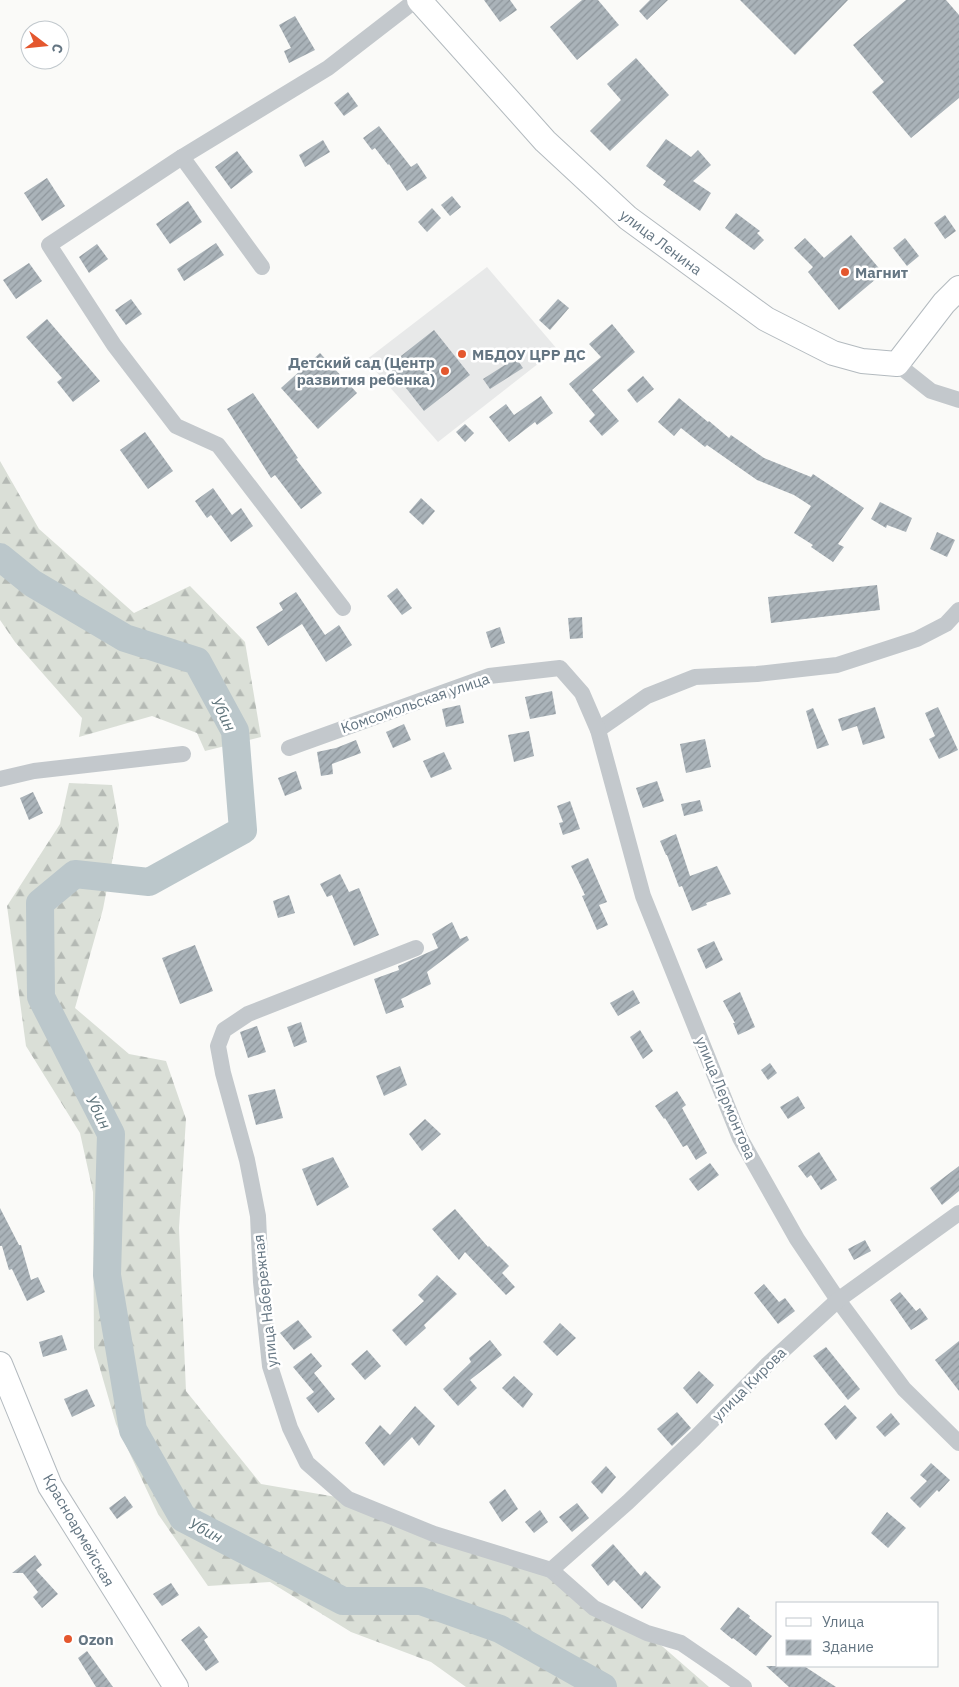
<svg xmlns="http://www.w3.org/2000/svg" width="959" height="1687" viewBox="0 0 959 1687" font-family="'IBM Plex Sans',sans-serif">
<defs>
<pattern id="forest-firs" width="22" height="20" patternUnits="userSpaceOnUse" patternTransform="scale(1.25)"><rect width="22" height="20" fill="#dadfd7"/><path d="M5 1l3.5 6h-7zM16 11l3.5 6h-7z" fill="#b4b9b4"/></pattern>
<pattern id="building-hatch" width="6" height="6" patternUnits="userSpaceOnUse" patternTransform="scale(1.25)"><rect width="6" height="6" fill="#aab3b9"/><path d="M-1 1l2-2M0 6l6-6M5 7l2-2" fill="none" stroke="#8e969c"/></pattern>
</defs>
<rect width="100%" height="100%" fill="#fafaf8"/>
<!-- built -->
<path fill="#e8e9e9" d="M487 267 557 349 438 442 366 360Z"/>
<!-- forest -->
<g fill="url(#forest-firs)">
<path d="M0 461 39 529 134 613 190 586 245 642 261 737 205 751 197 733 152 716 79 737 82 718 15 642 0 620Z"/>
<path d="M69 783 112 785 119 825 103 909 75 1008 129 1054 166 1061 186 1119 179 1228 186 1391 261 1484 348 1499 551 1570 594 1608 647 1633 709 1687H466L431 1662 351 1632 270 1582 208 1586 158 1514 116 1424 94 1348 93 1192 80 1133 26 1046 7 906 60 824Z"/>
</g>
<g fill="none" stroke-linecap="round" stroke-linejoin="round">
<!-- river -->
<path stroke="#bbc7cb" stroke-width="28" d="M0 557 32 583 125 638 197 661 235 731 243 830 149 882 75 874 40 903 41 997 111 1134 107 1275 133 1430 183 1518 343 1601H421L500 1629 603 1687"/>
</g>
<!-- building -->
<g fill="url(#building-hatch)">
<path d="M484 0H510L517 10 500 22Z"/>
<path d="M582 0H598L619 25 577 60 550 27Z"/>
<path d="M650 0H668L647 20 639 11Z"/>
<path d="M740 0H848L795 55Z"/>
<path d="M906 0H946L959 15V98L911 138 872 92 884 82 853 45Z"/>
<path d="M295 16 315 50 289 63 284 51 291 48 279 25Z"/>
<path d="M636 58 669 95 610 151 590 131 621 100 607 84Z"/>
<path d="M348 92 358 106 344 116 334 103Z"/>
<path d="M379 126 411 167 417 163 427 178 407 191 389 164 388 165 375 148 372 150 363 138Z"/>
<path d="M666 139 691 157 698 150 711 165 693 181 711 193 700 211 663 185 666 181 646 166Z"/>
<path d="M323 140 330 152 305 167 299 155Z"/>
<path d="M237 151 253 172 231 189 215 167Z"/>
<path d="M47 178 65 206 42 221 24 193Z"/>
<path d="M452 196 461 207 450 216 441 205Z"/>
<path d="M188 201 202 222 170 244 156 224Z"/>
<path d="M432 208 441 218 427 232 418 222Z"/>
<path d="M736 213 760 231 757 233 764 240 754 250 725 228Z"/>
<path d="M945 215 956 231 945 239 934 223Z"/>
<path d="M851 235 883 273 839 310 808 272 813 267 794 248 805 238 824 258Z"/>
<path d="M905 238 919 256 907 266 893 248Z"/>
<path d="M216 243 224 255 184 281 177 269Z"/>
<path d="M97 244 108 259 89 273 79 257Z"/>
<path d="M29 263 42 281 16 299 3 280Z"/>
<path d="M131 299 142 314 126 325 115 310Z"/>
<path d="M558 299 569 308 550 330 539 320Z"/>
<path d="M47 319 100 381 73 402 57 382 62 378 26 337Z"/>
<path d="M612 324 635 352 592 390 619 421 602 436 589 421 595 415 569 384 601 357 589 344Z"/>
<path d="M434 330 470 375 424 411 399 379 397 380 387 367Z"/>
<path d="M320 353 357 393 318 429 281 388Z"/>
<path d="M516 358 523 368 490 389 483 379Z"/>
<path d="M643 376 654 389 637 403 627 390Z"/>
<path d="M253 393 298 458 296 459 322 493 301 509 275 475 271 478 227 409Z"/>
<path d="M541 396 553 413 537 425 535 422 509 442 489 417 506 404 514 415Z"/>
<path d="M679 398 708 422 709 421 729 438 731 435 764 458 811 477 813 474 864 508 838 544 844 547 833 562 811 547 813 545 794 533 811 506 794 495 757 480 707 445 705 447 681 428 674 436 658 422Z"/>
<path d="M465 424 474 433 465 442 456 432Z"/>
<path d="M145 432 173 471 148 489 120 450Z"/>
<path d="M213 488 232 515 241 508 253 526 231 542 211 515 207 518 195 501Z"/>
<path d="M421 498 435 511 423 525 409 512Z"/>
<path d="M880 502 912 518 906 532 887 525 886 528 871 519Z"/>
<path d="M937 532 955 540 947 557 930 549Z"/>
<path d="M877 585 880 610 771 623 768 597Z"/>
<path d="M397 588 412 608 402 615 387 596Z"/>
<path d="M296 592 325 635 339 625 352 645 326 662 302 624 268 646 256 627 283 610 279 603Z"/>
<path d="M582 617 583 638 570 639 568 618Z"/>
<path d="M500 627 505 643 491 648 486 632Z"/>
<path d="M552 691 556 714 530 719 525 697Z"/>
<path d="M460 705 464 723 446 727 442 709Z"/>
<path d="M875 707 885 738 863 745 857 726 842 731 838 719Z"/>
<path d="M938 707 958 750 939 759 929 739 935 736 925 713Z"/>
<path d="M813 708 829 745 817 749 806 711Z"/>
<path d="M404 724 411 740 393 748 386 732Z"/>
<path d="M529 731 534 756 514 762 508 735Z"/>
<path d="M705 739 711 767 686 773 680 744Z"/>
<path d="M356 740 361 753 332 764 333 774 321 776 317 752 336 748Z"/>
<path d="M444 752 452 769 431 778 423 761Z"/>
<path d="M296 771 302 789 285 796 278 778Z"/>
<path d="M657 781 664 801 643 808 636 788Z"/>
<path d="M33 792 43 813 29 820 20 798Z"/>
<path d="M700 800 703 811 684 816 681 804Z"/>
<path d="M570 801 580 829 563 835 559 823 563 822 557 806Z"/>
<path d="M676 834 690 876 717 866 731 894 706 903 707 905 692 911 682 886 679 887 667 855H666L660 841Z"/>
<path d="M588 858 607 902 599 905 608 925 597 930 582 896 585 895 571 866Z"/>
<path d="M340 874 349 892 359 888 379 935 354 946 332 895 327 897 320 884Z"/>
<path d="M289 895 295 913 278 918 273 901Z"/>
<path d="M452 922 460 939 467 936 469 940 427 972 431 984 401 999 404 1007 386 1014 374 979 399 970 398 966 438 948 432 934Z"/>
<path d="M714 941 723 960 706 969 697 949Z"/>
<path d="M195 945 213 991 180 1004 162 958Z"/>
<path d="M633 990 640 1003 618 1016 610 1003Z"/>
<path d="M740 992 755 1027 738 1035 733 1023H735L723 1001Z"/>
<path d="M301 1022 307 1042 294 1047 287 1027Z"/>
<path d="M257 1026 266 1052 248 1058 240 1032Z"/>
<path d="M640 1030 653 1051 643 1059 630 1037Z"/>
<path d="M770 1063 777 1073 768 1080 761 1070Z"/>
<path d="M400 1066 407 1085 384 1096 376 1076Z"/>
<path d="M275 1089 283 1118 256 1125 248 1095Z"/>
<path d="M677 1091 686 1105 682 1108 707 1153 696 1160 687 1145 683 1147 665 1118 664 1119 655 1106Z"/>
<path d="M798 1096 805 1108 788 1119 780 1107Z"/>
<path d="M425 1119 441 1134 422 1151 409 1134Z"/>
<path d="M819 1152 837 1180 821 1190 811 1175 807 1178 798 1166Z"/>
<path d="M333 1157 349 1187 317 1206 302 1169Z"/>
<path d="M710 1163 719 1175 698 1191 689 1179Z"/>
<path d="M959 1166V1191L942 1205 930 1188Z"/>
<path d="M0 1208 19 1245H21L31 1280 38 1277 45 1292 27 1301 12 1269 9 1270 2 1246H0Z"/>
<path d="M455 1209 488 1247 489 1246 509 1266 502 1273 515 1287 506 1295 465 1252 459 1260 432 1229Z"/>
<path d="M865 1240 871 1251 854 1260 848 1249Z"/>
<path d="M437 1275 457 1294 424 1325 426 1328 406 1346 392 1330 424 1301 418 1295Z"/>
<path d="M764 1284 779 1302 785 1298 795 1311 778 1324 754 1293Z"/>
<path d="M900 1292 916 1311 920 1308 928 1319 911 1330 890 1300Z"/>
<path d="M298 1320 312 1337 294 1350 280 1333Z"/>
<path d="M560 1323 576 1338 557 1356 543 1342Z"/>
<path d="M62 1335 67 1350 43 1357 39 1342Z"/>
<path d="M490 1340 502 1355 470 1380 477 1388 458 1406 443 1389 471 1362 469 1358Z"/>
<path d="M959 1341V1391L935 1360Z"/>
<path d="M826 1347 860 1389 848 1400 813 1356Z"/>
<path d="M367 1350 381 1366 365 1380 351 1364Z"/>
<path d="M311 1353 322 1366 314 1373 335 1399 318 1413 306 1398 314 1392 293 1367Z"/>
<path d="M699 1371 714 1385 697 1404 683 1388Z"/>
<path d="M514 1376 533 1394 523 1408 502 1388Z"/>
<path d="M87 1389 95 1406 72 1417 64 1399Z"/>
<path d="M845 1405 857 1418 836 1440 824 1424Z"/>
<path d="M415 1406 435 1426 419 1446 412 1437 384 1466 365 1443 380 1425 390 1435Z"/>
<path d="M677 1412 691 1428 672 1446 657 1429Z"/>
<path d="M891 1413 900 1424 885 1437 876 1427Z"/>
<path d="M931 1463 950 1480 939 1492 937 1490 920 1508 910 1498 927 1481 920 1475Z"/>
<path d="M606 1466 616 1477 602 1494 591 1482Z"/>
<path d="M505 1489 518 1509 502 1522 489 1502Z"/>
<path d="M125 1496 133 1507 117 1519 109 1508Z"/>
<path d="M577 1503 589 1518 572 1532 559 1517Z"/>
<path d="M540 1510 548 1522 534 1533 525 1522Z"/>
<path d="M887 1512 906 1528 888 1548 871 1533Z"/>
<path d="M613 1544 641 1576 645 1571 661 1587 642 1609 614 1580 608 1586 591 1565Z"/>
<path d="M35 1555 42 1565 36 1570 58 1594 42 1608 33 1597 38 1592 23 1573H12Z"/>
<path d="M171 1583 179 1595 162 1606 153 1594Z"/>
<path d="M738 1607 750 1616 749 1618 772 1636 756 1656 733 1638 732 1639 720 1629Z"/>
<path d="M199 1626 208 1637 204 1640 219 1662 206 1671 181 1640Z"/>
<path d="M87 1651 113 1687H96L78 1658Z"/>
<path d="M766 1666H804L836 1687H789Z"/>
</g>
<g fill="none" stroke-linecap="round" stroke-linejoin="round">
<defs>
<g id="secondary">
<path d="M419 0 545 141 628 218 766 319 833 353 862 361 897 364 944 303 959 288"/>
<path d="M0 1364 50 1486 176 1687"/>
</g>
</defs>
<!-- secondary casing -->
<use href="#secondary" stroke="#b3babf" stroke-width="26"/>
<!-- street -->
<g stroke="#c3c8cc" stroke-width="16">
<path d="M182 157 262 267"/>
<path d="M897 364 931 391 959 400"/>
<path d="M343 608 218 445 176 426 114 345 49 245 182 157 328 68 416 0"/>
<path d="M598 730 647 696 695 677 757 674 837 665 917 639 946 624 959 610"/>
<path d="M289 748 489 676 560 668 582 693 598 730 643 896 740 1138 797 1239 838 1300 904 1389 959 1443"/>
<path d="M0 779 34 771 183 754"/>
<path d="M416 948 248 1014 224 1030 218 1046 223 1073 247 1160 258 1216 261 1282 270 1366 290 1428 307 1463 348 1499 434 1534 551 1570 594 1608 647 1633 681 1643 722 1671 744 1687"/>
<path d="M551 1570 628 1502 695 1438 767 1365 838 1300 959 1213"/>
</g>
<!-- secondary -->
<use href="#secondary" stroke="#fff" stroke-width="24"/>
</g>
<!-- markers -->
<g fill="#e4572e" stroke="#fff" stroke-width="2">
<circle cx="845" cy="272" r="5"/>
<circle cx="462" cy="354" r="5"/>
<circle cx="445" cy="371" r="5"/>
<circle cx="68" cy="1639" r="5"/>
</g>
<g text-anchor="middle" dominant-baseline="central" stroke-width="5" stroke-linejoin="round" paint-order="stroke">
<!-- street labels -->
<g font-size="15" fill="#657683" stroke="#fff">
<text transform="translate(661 242) rotate(37)">улица Ленина</text>
<text transform="translate(415 703) rotate(-19)">Комсомольская улица</text>
<text transform="translate(726 1098) rotate(67)">улица Лермонтова</text>
<text transform="translate(265 1301) rotate(-96)">улица Набережная</text>
<text transform="translate(749 1384) rotate(-45)">улица Кирова</text>
<text transform="translate(79 1530) rotate(60)">Красноармейская</text>
</g>
<!-- poi labels -->
<g font-size="15" font-weight="bold" fill="#657683" stroke="#fff" text-anchor="start">
<text x="855" y="272">Магнит</text>
<text x="472" y="354">МБДОУ ЦРР ДС</text>
<text x="435" y="362" text-anchor="end">Детский сад (Центр<tspan x="435" dy="17">развития ребенка)</tspan></text>
<text x="78" y="1639">Ozon</text>
</g>
<!-- water labels -->
<g font-size="16" font-style="italic" fill="#60757c" stroke="#fff">
<text transform="translate(224 714) rotate(64)">Убин</text>
<text transform="translate(99 1112) rotate(63)">Убин</text>
<text transform="translate(206 1530) rotate(27)">Убин</text>
</g>
</g>
<!-- legend -->
<rect x="776" y="1602" width="162" height="65" fill="#ffffff" stroke="#c1c8cd"/>
<rect x="786" y="1618" width="25" height="8" fill="#ffffff" stroke="#c1c8cd"/>
<text x="822" y="1627" font-size="15" fill="#657683">Улица</text>
<rect x="786" y="1640" width="25" height="15" fill="url(#building-hatch)" stroke="#c1c8cd"/>
<text x="822" y="1652" font-size="15" fill="#657683">Здание</text>
<!-- north arrow -->
<g transform="translate(45 45) rotate(106)"><circle r="24" fill="#ffffff" stroke="#c1c8cd"/>
<path d="M0-4L9 19L0 12L-9 19Z" fill="#e4572e"/>
<text y="-8" font-size="14" font-weight="bold" text-anchor="middle" fill="#657683">С</text>
</g>
</svg>
